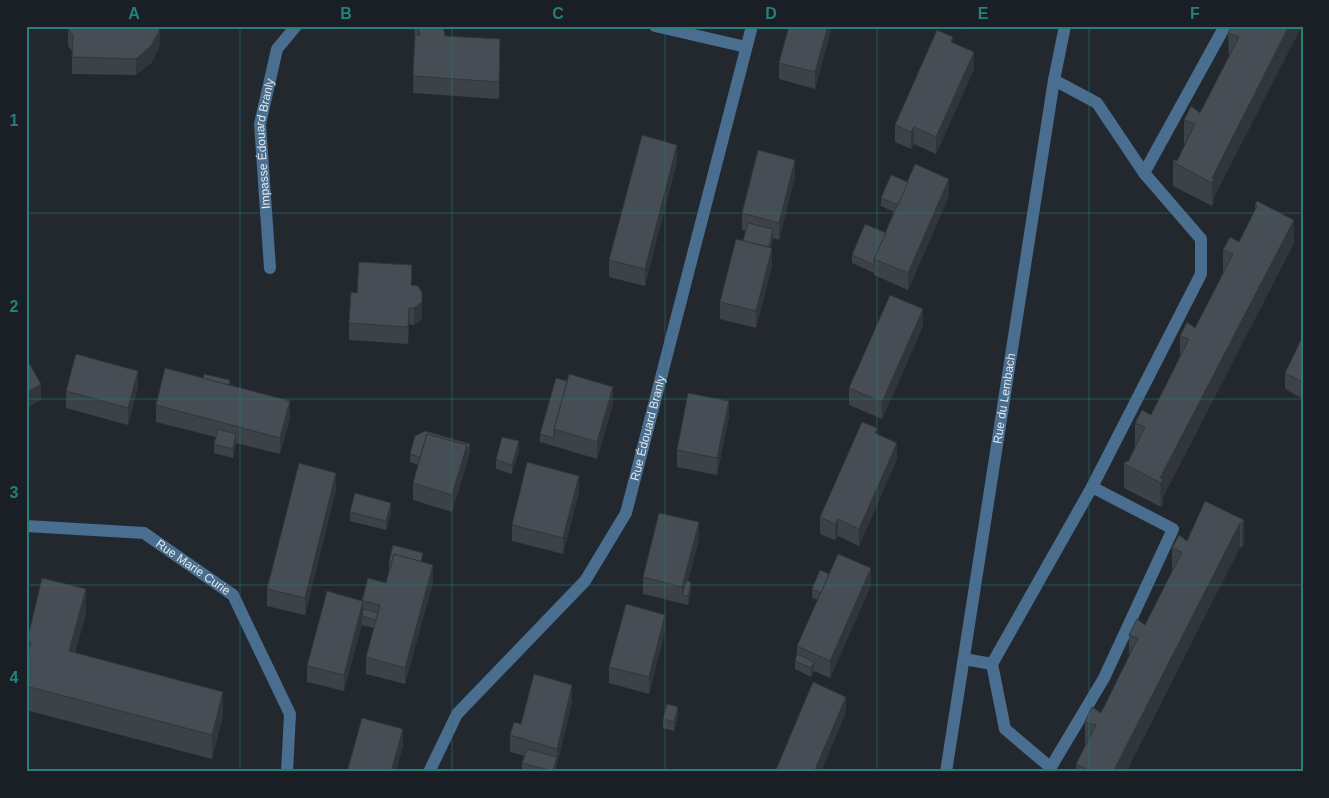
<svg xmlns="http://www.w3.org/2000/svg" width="1329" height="798" viewBox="0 0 1329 798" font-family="Arial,sans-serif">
<rect width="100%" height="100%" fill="#22282e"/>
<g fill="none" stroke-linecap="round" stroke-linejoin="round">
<!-- minor -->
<g stroke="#496e8f" stroke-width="12">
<path d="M655 26 746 47"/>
<path d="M1054 80 1097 103 1144 173 1201 239V274L1092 487"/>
<path d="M1144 173 1225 26"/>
<path id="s1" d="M270 268 260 124 277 49 296 26"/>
<path id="s2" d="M26 526 144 533 233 595 290 714 287 772"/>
<path d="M964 659 992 664 1092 487 1173 529 1104 678 1048 772"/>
<path d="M992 664 1005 729 1050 767"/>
<path id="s3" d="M429 772 457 714 585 581 626 513 752 26"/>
<path id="s4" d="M946 772 1054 80 1065 26"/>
</g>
</g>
<!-- wall -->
<g fill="#3c4248">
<path d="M160 26 159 48 151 63 136 75 72 74V51L68 46V29Z"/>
<path d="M414 26H443L445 36 500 56 499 99 413 93 415 35 414 30Z"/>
<path d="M789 26H832L815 89 779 79V63Z"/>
<path d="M953 26H963L961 30Z"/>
<path d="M1302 26V29L1299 31 1214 197V203L1212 206 1173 186V162L1177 161 1185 144H1184V120L1200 113 1229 57 1228 33Z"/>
<path d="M953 42 974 69 936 154 914 144 911 149 895 142V125Z"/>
<path d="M677 161 645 286 609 277V260Z"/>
<path d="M795 176 779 240 773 238 771 247 772 265 756 328 720 319V302L743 241 746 231 742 230V213Z"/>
<path d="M908 182 949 196 908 290 874 275V273L852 263V255L886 233 894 212 881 206V198Z"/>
<path d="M1257 201 1294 243 1163 497V503L1161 507 1124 488V464L1128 462 1135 446V423L1151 415 1180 358V336L1195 328 1223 273V250L1239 242 1255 211V204Z"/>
<path d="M412 285 422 310V319L414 325 409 324 408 344 349 340V323L357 293Z"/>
<path d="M923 326 882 419 849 405V388Z"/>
<path d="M1303 336V399L1285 389V373Z"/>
<path d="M230 385 290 418 280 454 236 443 233 458 214 453V444L216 437 156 422V405Z"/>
<path d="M138 387 128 425 66 408V391Z"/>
<path d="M613 404 597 459 540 442V434Z"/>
<path d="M729 417 717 475 677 467V450Z"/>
<path d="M877 434 897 459 859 546 838 536 835 540 820 534V517Z"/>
<path d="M519 450 512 474 496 469V460Z"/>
<path d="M470 452 452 512 413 500V483L418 465 410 462V454Z"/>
<path d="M336 490 305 615 267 606V589Z"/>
<path d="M579 492 563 554 512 541V525Z"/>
<path d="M350 512H391L386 530 350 521Z"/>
<path d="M1244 520V544L1242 548 1240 547 1126 772H1076V764L1085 746V722L1101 713 1129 657V635L1145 625 1172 572V548L1187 541Z"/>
<path d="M699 539 688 581 691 591 688 605 643 594V577Z"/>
<path d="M389 561 423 562 433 582 405 684 366 674V657L374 628 362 625V624L344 691 307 682V666L362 601 386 583 389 570Z"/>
<path d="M829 574 871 585 830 678 814 671 811 677 795 669V661L797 654V646L818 600 812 598V589Z"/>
<path d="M86 613 75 653 223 716 212 759 26 710 27 641Z"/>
<path d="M665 631 649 694 609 683V667Z"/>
<path d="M572 702 555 772H522V763L525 756 510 752V735L521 724Z"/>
<path d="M678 715 674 731 663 728V719Z"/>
</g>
<!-- shaded-wall -->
<g fill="#31363b">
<path d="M159 26H160L159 48 151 63 136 75V59Z"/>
<path d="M828 26H832L815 89V72Z"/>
<path d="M1289 26H1302V29L1299 31 1214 197V203L1212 206V178Z"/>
<path d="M500 39V56L499 99V82Z"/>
<path d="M974 52V69L936 154V137Z"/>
<path d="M914 127V144L911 149V132Z"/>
<path d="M677 145V161L645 286V269Z"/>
<path d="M795 160V176L779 240V223Z"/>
<path d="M949 179V196L908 290V273Z"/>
<path d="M1294 220V243L1163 497V503L1161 507 1160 478Z"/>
<path d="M773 229V238L767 263V255Z"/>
<path d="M772 248V265L756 328V311Z"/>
<path d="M422 293V319L414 325V308Z"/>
<path d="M409 308V324L408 344V327Z"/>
<path d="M923 309V326L882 419V402Z"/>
<path d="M138 371V387L128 425V408Z"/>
<path d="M41 384V400L26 409V393Z"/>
<path d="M613 387V404L597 459V442Z"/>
<path d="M290 401V418L280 454V438Z"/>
<path d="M729 401V417L717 475V458Z"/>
<path d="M236 434V443L233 458V449Z"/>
<path d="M519 441V450L512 474V465Z"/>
<path d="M897 443V459L859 546V529Z"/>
<path d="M470 444V452L452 512V495L467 445Z"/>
<path d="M336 473V490L305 615V598Z"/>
<path d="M579 476V492L563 554V538Z"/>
<path d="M391 503V512L386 530V521Z"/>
<path d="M838 519V536L835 540V524Z"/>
<path d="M1244 520V544L1242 548V524Z"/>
<path d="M699 522V539L684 595H682V603V587Z"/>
<path d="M1240 523V547L1126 772H1113Z"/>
<path d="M433 565V582L405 684V668Z"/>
<path d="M871 568V585L830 678V661Z"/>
<path d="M691 582V591L688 605V596Z"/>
<path d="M86 589V613L69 675V651Z"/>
<path d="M363 601V617L362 616V624L344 691V675Z"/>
<path d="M665 615V631L649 694V677Z"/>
<path d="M814 662V671L811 677V668Z"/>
<path d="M572 685V702L557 766V749Z"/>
<path d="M223 692V716L212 759V735Z"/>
<path d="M846 697V713L821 772H814Z"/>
<path d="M678 707V715L674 731V722Z"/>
<path d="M403 729V746L396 772H391Z"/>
<path d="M557 757V766L555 772H553Z"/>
</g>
<!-- building -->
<g fill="#464d54" stroke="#31363b">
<path d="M70 26H159V31L151 46 136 59 72 57 73 35 68 29Z"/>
<path d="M418 26H443L445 36 500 39 499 82 413 76 415 35H420Z"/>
<path d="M789 26H828L815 72 779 63Z"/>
<path d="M1232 26H1289L1212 178 1214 179 1212 183 1173 162 1174 160 1177 161 1195 124 1184 120 1191 106 1200 113 1239 37 1228 33Z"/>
<path d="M937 30 953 37 951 42 974 52 936 137 914 127 911 132 895 125Z"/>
<path d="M642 135 677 145 645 269 609 260Z"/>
<path d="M758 150 795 160 779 223 742 213Z"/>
<path d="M915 164 949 179 908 273 874 259Z"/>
<path d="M891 175 908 182 898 205 881 198Z"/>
<path d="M1257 201 1294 220 1160 478 1163 479 1161 483 1124 464 1126 461 1128 462 1145 427 1135 423 1142 410 1151 415 1189 339 1180 336 1187 322 1195 328 1233 254 1223 250 1230 237 1239 242 1257 206 1255 204Z"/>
<path d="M748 223 773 229 769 247 743 241Z"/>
<path d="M865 224 886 233 874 259V265L852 255Z"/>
<path d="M736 239 772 248 756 311 720 302Z"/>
<path d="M359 262 412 265 411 285 418 286 422 293V302L414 308H409L408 327 349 323 351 292 357 293Z"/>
<path d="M890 295 923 309 882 402 849 388Z"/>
<path d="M1303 336V382L1285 373Z"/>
<path d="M76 354 138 371 128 408 66 391Z"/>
<path d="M26 358 41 384 26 393Z"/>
<path d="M165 368 290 401 280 438 156 405Z"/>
<path d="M204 374 230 380 229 385 203 378Z"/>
<path d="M569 374 613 387 597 442 554 429Z"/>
<path d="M556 378 567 381 554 429V438L540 434Z"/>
<path d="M688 393 729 401 717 458 677 450Z"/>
<path d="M862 422 877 428 875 433 897 443 859 529 838 519 835 524 820 517Z"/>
<path d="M218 429 236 434 233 449 214 444Z"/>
<path d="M425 431 470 444 467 453V445L427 434 420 457 410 454 415 436Z"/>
<path d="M427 434 467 445 452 495 413 483Z"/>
<path d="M502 437 519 441 512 465 496 460Z"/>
<path d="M527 462 579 476 563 538 512 525Z"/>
<path d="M299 463 336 473 305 598 267 589Z"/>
<path d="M355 493 391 503 386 521 350 512Z"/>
<path d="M1205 501 1244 520 1242 524 1240 523 1113 772H1091L1076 764 1096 725 1085 722 1092 707 1101 713 1138 638 1129 635 1137 619 1145 625 1182 552 1172 548 1179 535 1187 541Z"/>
<path d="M659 513 699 522 682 587 643 577Z"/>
<path d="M393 545 423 553 421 562 394 554 392 562 389 561Z"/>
<path d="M394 554 433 565 405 668 366 657 380 605 363 601 344 675 307 666 327 591 362 601 368 578 386 583Z"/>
<path d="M838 554 871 568 830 661 797 646Z"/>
<path d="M820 570 829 574 821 593 812 589Z"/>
<path d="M42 578 86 589 69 651 223 692 212 735 26 686V660L31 642 27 641Z"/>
<path d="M686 581 691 582 688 596 682 595Z"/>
<path d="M626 604 665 615 649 677 609 667Z"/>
<path d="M363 609 378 613 376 620 362 616Z"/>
<path d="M797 654 814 662 811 668 795 661Z"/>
<path d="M534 674 572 685 557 749 510 735 514 722 521 724Z"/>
<path d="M813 682 846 697 814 772H775Z"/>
<path d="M667 704 678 707 674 722 663 719Z"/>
<path d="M362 718 403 729 391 772H347Z"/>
<path d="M527 749 557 757 553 771 522 763Z"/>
</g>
<!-- grid -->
<path fill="none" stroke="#24817a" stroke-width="1" stroke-opacity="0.55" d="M240 26V772M452 26V772M665 26V772M877 26V772M1089 26V772M26 213H1303M26 399H1303M26 585H1303"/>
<g text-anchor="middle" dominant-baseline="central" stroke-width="4" stroke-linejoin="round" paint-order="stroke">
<!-- street labels -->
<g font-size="12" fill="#e3e7eb" stroke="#191f25">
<text stroke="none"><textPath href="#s1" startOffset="125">Impasse Édouard Branly</textPath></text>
<text stroke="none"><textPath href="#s4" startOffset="378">Rue du Lembach</textPath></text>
<text stroke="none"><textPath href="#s3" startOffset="416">Rue Édouard Branly</textPath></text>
<text stroke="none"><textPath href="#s2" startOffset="178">Rue Marie Curie</textPath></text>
</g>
</g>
<!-- border -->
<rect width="1329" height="798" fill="none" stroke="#191f25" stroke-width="55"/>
<rect x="28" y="28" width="1274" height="742" fill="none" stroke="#24817a" stroke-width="2"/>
<g font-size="16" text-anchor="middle" font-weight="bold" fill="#24817a">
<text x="134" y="19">A</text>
<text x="346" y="19">B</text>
<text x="558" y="19">C</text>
<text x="771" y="19">D</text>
<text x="983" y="19">E</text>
<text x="1195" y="19">F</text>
<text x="14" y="126">1</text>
<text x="14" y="312">2</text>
<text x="14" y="498">3</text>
<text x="14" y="683">4</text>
</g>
</svg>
